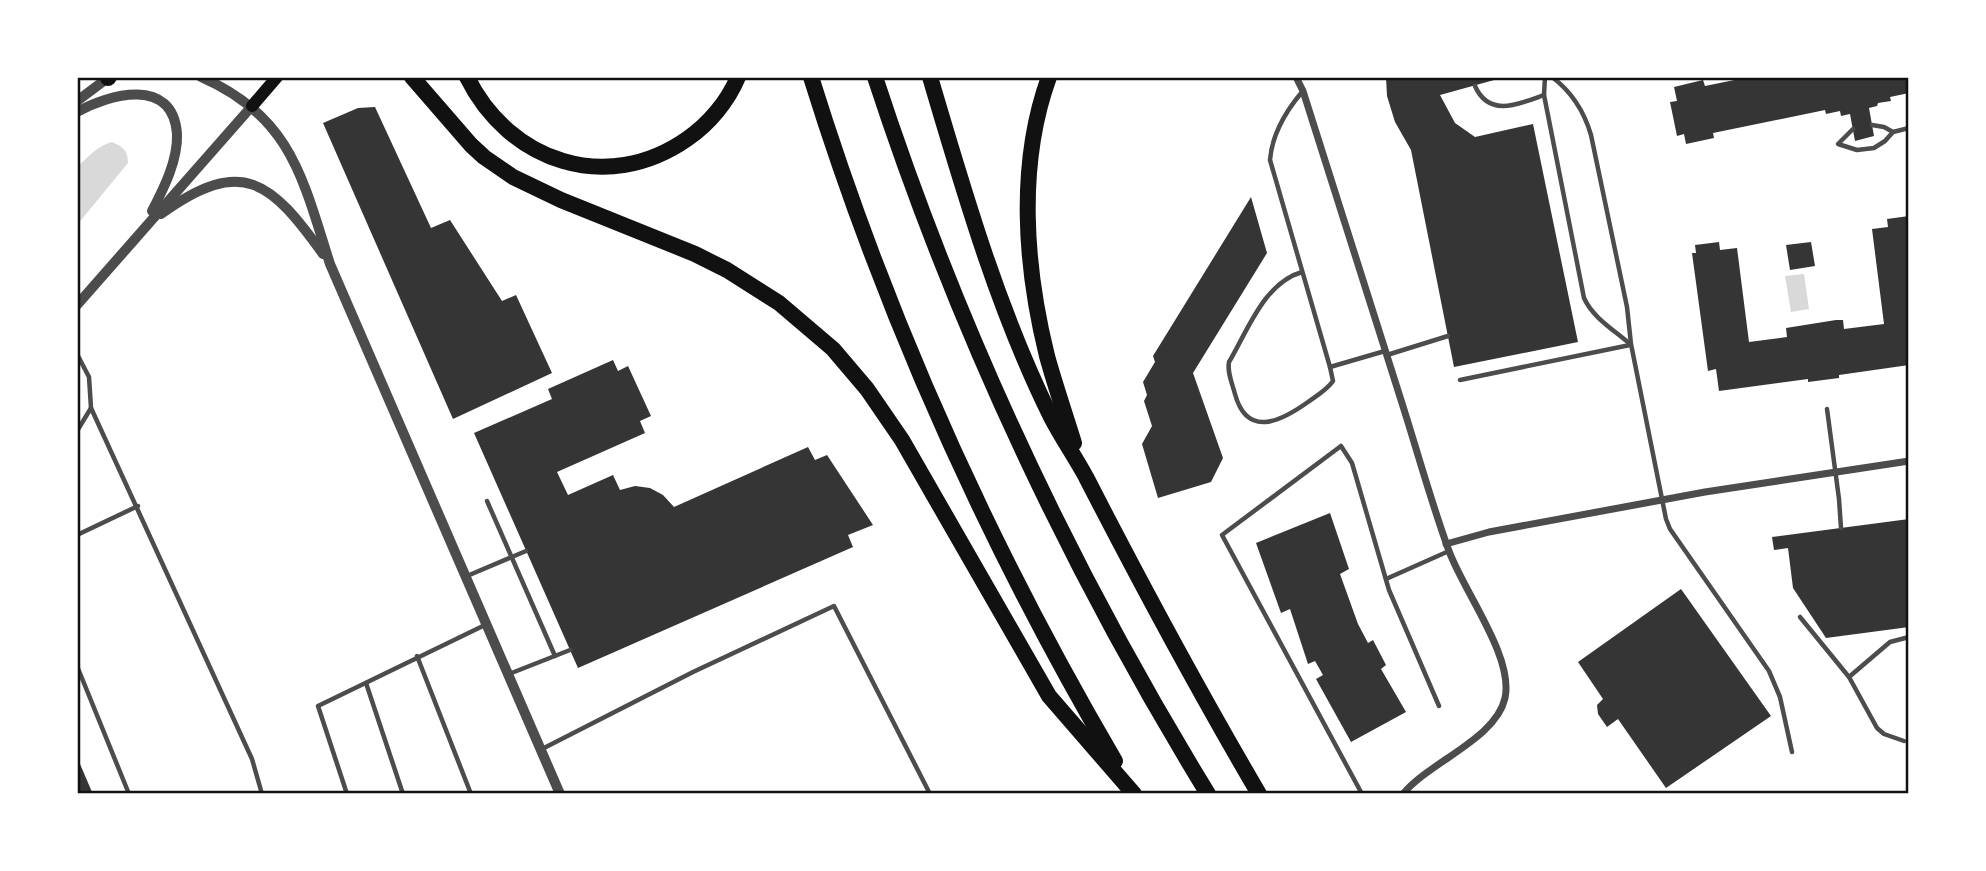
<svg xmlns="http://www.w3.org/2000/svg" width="1986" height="871" viewBox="0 0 1986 871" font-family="Roboto,sans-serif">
<rect width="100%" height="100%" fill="#fff"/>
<!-- water -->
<g fill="#d9d9d9">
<path d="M112 142C123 147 128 150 128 163L77 225V167C88 157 97 146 112 142Z"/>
<path d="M1804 274 1809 309 1791 312 1785 276Z"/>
</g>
<!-- building -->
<g fill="#353535">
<path d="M1386 77H1505L1440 95 1455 123 1475 137 1533 124 1578 342 1454 367 1411 150 1395 122 1387 96Z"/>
<path d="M1749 77H1909V93L1890 97 1891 101 1878 103 1877 106 1869 108 1874 136 1855 141 1850 114 1841 116 1840 111 1826 114 1825 110 1713 133 1714 138 1686 144 1684 134 1677 136 1670 102 1677 101 1674 87 1703 80 1705 86Z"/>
<path d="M375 107 431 228 450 220 502 301 516 295 552 373 453 419 323 123 358 108Z"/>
<path d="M1251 197 1267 253 1193 373 1223 458 1211 482 1158 498 1142 444 1152 426 1144 401 1147 395 1143 382 1155 362 1153 356Z"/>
<path d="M1909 216V365L1839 375V378L1808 382V379L1719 391 1716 369 1708 371 1692 253H1696L1695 245 1719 242 1720 250 1737 248 1749 342 1787 337 1786 328 1836 320H1843L1844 329 1884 324 1872 229 1888 227 1887 219Z"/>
<path d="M1811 242 1815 266 1790 270 1786 245Z"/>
<path d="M613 360 618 371 628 366 651 416 640 421 645 433 557 472 568 495 613 475 620 490 635 486 650 488 663 495 674 507 808 447 815 460 827 455 873 525 848 535 853 547 578 668 474 433 552 399 548 389Z"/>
<path d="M1330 513 1349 569 1340 574 1358 624 1368 643 1373 640 1386 665 1381 669 1406 712 1351 742 1316 679 1323 675 1315 661 1308 664 1290 609 1281 613 1256 543Z"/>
<path d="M1909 519V627L1826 638 1793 588 1788 548 1774 550 1772 537Z"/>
<path d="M1681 589 1771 716 1666 788 1618 719 1607 727 1598 714 1597 705 1603 699 1578 662Z"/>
<rect x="1907" y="657" width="2" height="38"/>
<path d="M77 757 92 792 88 794H77Z"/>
</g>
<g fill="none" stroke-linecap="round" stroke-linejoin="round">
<!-- service -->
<g stroke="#4c4c4c" stroke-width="4.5">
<path d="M1545 77 1544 95 1584 298C1593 318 1614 330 1630 344"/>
<path d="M1552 77C1572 92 1584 111 1591 135L1627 307 1631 344 1666 519 1670 529 1769 671 1780 697 1792 752"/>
<path d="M1475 86C1489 118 1519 104 1544 95"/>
<path d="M1872 125 1884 127 1893 132"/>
<path d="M1853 129 1838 144 1857 150 1874 148 1885 141 1893 132 1909 128"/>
<path d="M1302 272C1264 283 1248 330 1229 362 1227 372 1232 383 1235 394 1247 438 1280 422 1308 402 1316 396 1327 390 1333 381L1330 367 1270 160C1272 134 1286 111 1302 92"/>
<path d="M77 354 89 377 91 408 77 431"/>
<path d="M1387 355 1448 336"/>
<path d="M1330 367 1385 351"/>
<path d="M1460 380 1630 345"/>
<path d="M91 408 252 759 262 794"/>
<path d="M1827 409 1839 499 1841 528"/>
<path d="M487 501 555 656"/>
<path d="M77 535 138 506"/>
<path d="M467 576 526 551"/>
<path d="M1386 579 1449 551"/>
<path d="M1800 617 1849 677 1877 728 1884 734 1904 741"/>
<path d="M417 656 471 794"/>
<path d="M77 666 129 794"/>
<path d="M509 674 570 650"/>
<path d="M1849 677 1890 642 1909 637"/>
<path d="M366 683 403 794"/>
<path d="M542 749 693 672 834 606 929 792 927 794"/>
<path d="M347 794 318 706 485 625"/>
<path d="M1362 794 1222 535 1341 446 1352 463 1389 590 1439 706"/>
</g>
<!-- minor -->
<g stroke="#4c4c4c" stroke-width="7">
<path d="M1296 77 1303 91C1336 194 1368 297 1401 400 1417 450 1431 502 1449 551 1464 592 1514 657 1505 698 1496 739 1429 762 1403 794"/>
<path d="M1446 544 1489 532 1705 492 1909 461"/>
</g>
<!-- tertiary -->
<g stroke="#4c4c4c" stroke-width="10">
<path d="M201 77C291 116 303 179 330 264L560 794"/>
<path d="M77 101 109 77"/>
<path d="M77 112C109 94 173 76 177 134 178 160 164 188 152 211"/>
<path d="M161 214C243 155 271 182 323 254"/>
<path d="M77 305 252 106"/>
</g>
<!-- primary -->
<path stroke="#111" stroke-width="12" d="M252 106 277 77"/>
<!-- motorway -->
<g stroke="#111" stroke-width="16">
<path d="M412 77 471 145 484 157 513 177 561 200 695 254 727 270 779 303 833 349 867 389 902 440 1049 696 1134 794"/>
<path d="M467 77C509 162 607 195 687 139 709 124 728 101 738 77"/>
<path d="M811 77C885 315 989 546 1115 761"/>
<path d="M875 77C957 328 1070 569 1208 794"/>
<path d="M930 77C964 192 998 310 1051 417 1062 438 1075 457 1086 477 1141 584 1198 690 1259 794"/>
<path d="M1049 77C1017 165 1025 267 1047 356 1055 385 1065 414 1074 443"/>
<path d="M108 78 109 77"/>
</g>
</g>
<!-- border -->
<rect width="1986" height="871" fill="none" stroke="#ffffff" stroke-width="158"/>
<rect x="79" y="79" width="1828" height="713" fill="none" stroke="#111" stroke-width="2.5"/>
</svg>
